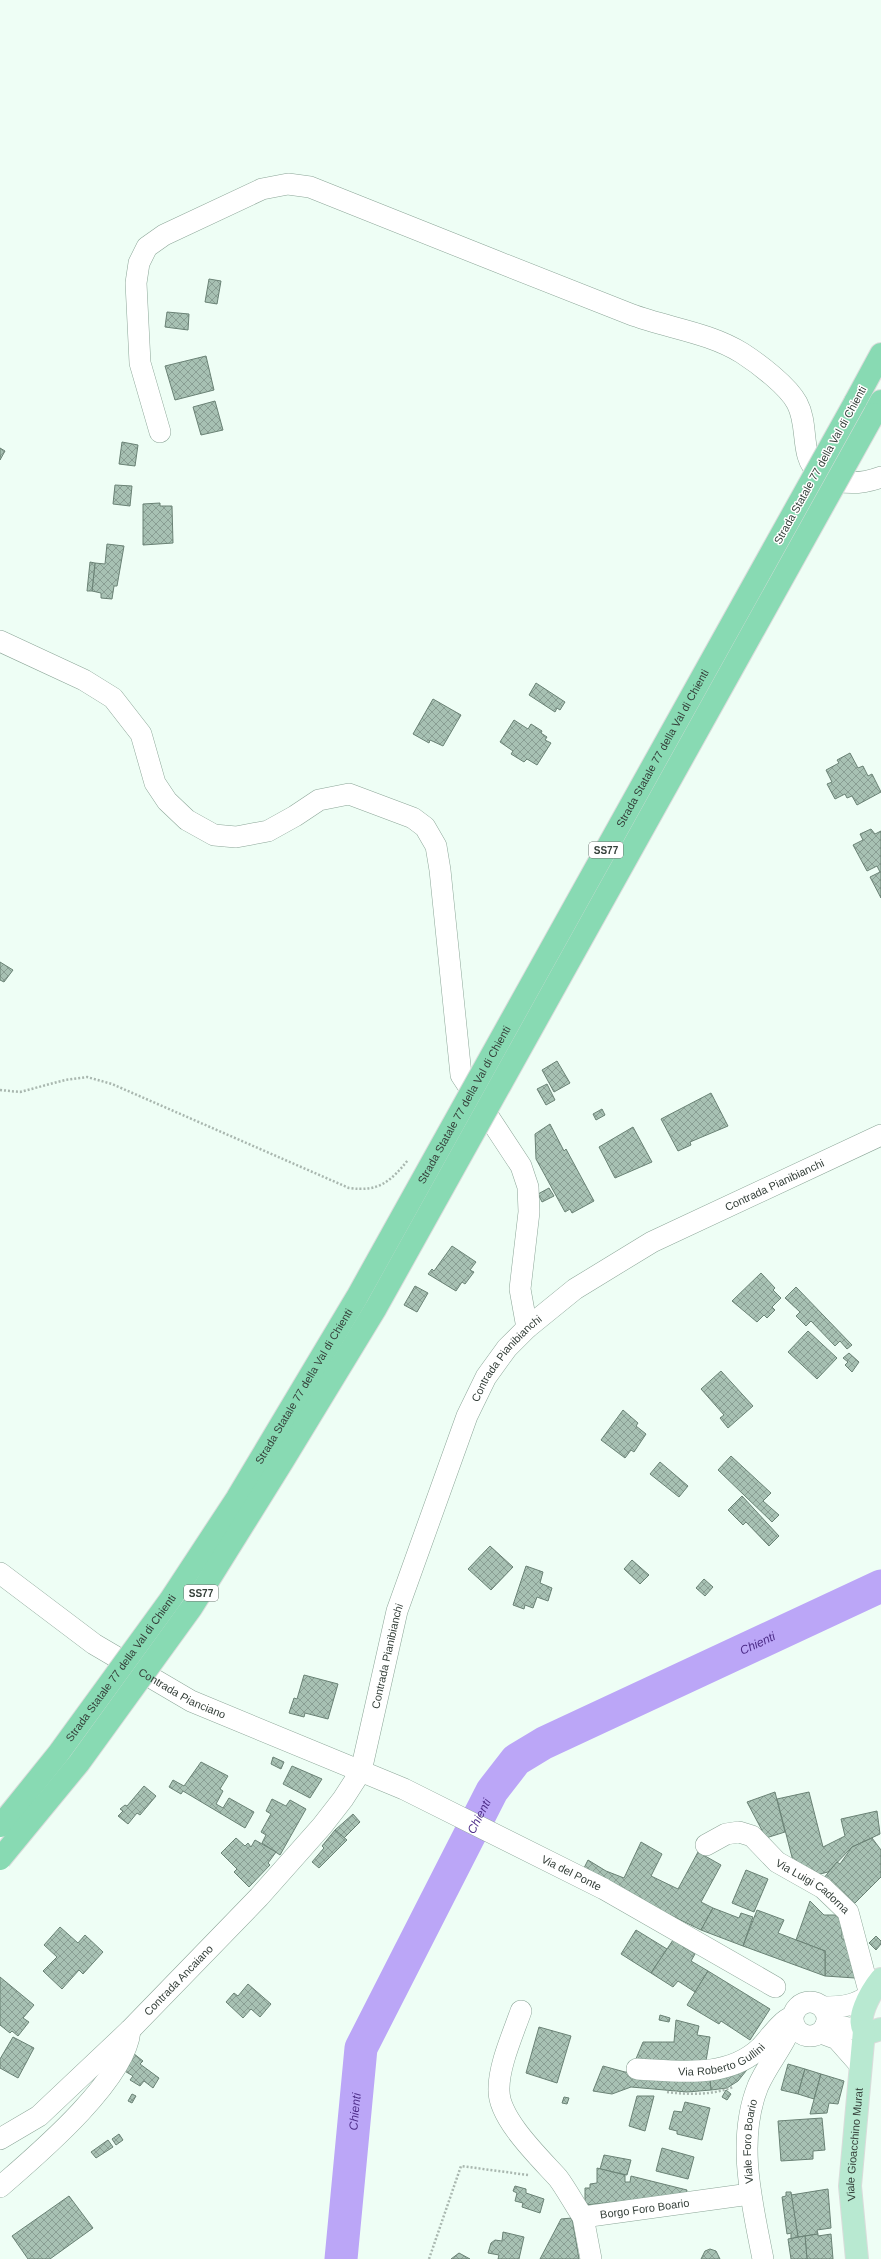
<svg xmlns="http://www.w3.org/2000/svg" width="881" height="2259" viewBox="0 0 881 2259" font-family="Helvetica,sans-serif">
<defs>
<pattern id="building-cross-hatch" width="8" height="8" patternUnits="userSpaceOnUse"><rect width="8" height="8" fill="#a7c1b3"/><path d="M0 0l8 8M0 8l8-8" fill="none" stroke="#899e93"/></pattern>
</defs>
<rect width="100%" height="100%" fill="#eefef5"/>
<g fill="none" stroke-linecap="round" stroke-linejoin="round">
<!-- river -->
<path stroke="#bba6f7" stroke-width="33" id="s1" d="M341 2259 361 2048 492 1791 516 1760 544 1743 881 1586"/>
</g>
<!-- building -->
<g fill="url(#building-cross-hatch)" stroke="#6a8275">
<path d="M209 279 221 281 217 304 205 302Z"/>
<path d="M167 312 189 314 188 330 165 327Z"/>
<path d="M206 356 214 390 175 400 165 366Z"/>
<path d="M215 401 223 430 201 435 193 407Z"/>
<path d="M122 442 138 445 135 466 119 464Z"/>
<path d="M0 448 5 451 0 460Z"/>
<path d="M115 485 132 486 130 506 113 504Z"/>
<path d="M160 503V506H172L173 543 143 545V504Z"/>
<path d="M107 544 124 546 117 586H114L112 599 101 598V593L92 591 95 563 105 564Z"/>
<path d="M90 562 95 563 92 591H87Z"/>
<path d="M536 683 565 702 560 710 557 708 555 712 529 695Z"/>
<path d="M433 699 461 715 443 746 430 740 429 743 413 734Z"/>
<path d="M514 720 528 729 531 724 542 731 541 733 547 737 545 740 551 743 537 765 527 759 524 762 511 754 513 751 500 742Z"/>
<path d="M850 753 858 768 863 766 868 776 872 774 881 792 857 805 852 796 847 798 845 794 835 799 827 784 832 782 826 770 839 763 837 760Z"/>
<path d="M871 829 875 834 881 831V898L870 877 880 872 877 866 867 871 853 845 863 840 860 834Z"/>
<path d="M0 962 13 970 4 982 0 980Z"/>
<path d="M557 1061 570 1083 554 1092 542 1070Z"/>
<path d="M547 1084 555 1100 546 1105 537 1089Z"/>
<path d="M711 1093 728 1126 690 1142 691 1145 678 1151 661 1119Z"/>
<path d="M602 1109 605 1115 596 1120 593 1114Z"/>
<path d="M550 1124 564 1151 566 1149 594 1201 572 1213 570 1209 565 1212 536 1159 535 1134Z"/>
<path d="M633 1127 652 1162 615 1178 599 1147Z"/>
<path d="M549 1188 554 1196 542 1202 538 1194Z"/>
<path d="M452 1246 476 1262 470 1270 474 1272 465 1284 462 1282 456 1291 428 1274 432 1269 434 1271Z"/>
<path d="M761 1273 775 1288 773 1290 781 1298 772 1307 775 1310 767 1318 764 1315 757 1322 732 1301Z"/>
<path d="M415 1286 428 1293 417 1312 404 1305Z"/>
<path d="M796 1287 852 1345 847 1349 840 1341 835 1346 811 1321 806 1326 796 1316 800 1312 785 1298Z"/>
<path d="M808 1331 837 1358 817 1379 788 1352Z"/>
<path d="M849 1353 859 1362 852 1372 845 1365 848 1362 843 1358Z"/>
<path d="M721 1371 753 1406 728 1428 720 1418 724 1415 701 1389Z"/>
<path d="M623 1410 638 1423 636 1426 646 1434 634 1452 631 1450 625 1458 601 1440Z"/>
<path d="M731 1456 771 1493 763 1501 779 1515 772 1522 718 1470Z"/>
<path d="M660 1462 688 1486 679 1497 650 1474Z"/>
<path d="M742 1496 779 1536 769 1546 746 1522 743 1525 728 1510Z"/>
<path d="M490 1546 513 1567 491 1590 468 1569Z"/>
<path d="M632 1560 649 1575 640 1584 624 1569Z"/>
<path d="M526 1566 543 1572 540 1583 552 1588 548 1601 537 1597 533 1608 525 1605 524 1609 513 1605Z"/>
<path d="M704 1579 713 1587 705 1596 696 1588Z"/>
<path d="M304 1675 338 1684 328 1719 305 1713 304 1717 289 1713 294 1698 297 1699Z"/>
<path d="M273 1757 284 1762 281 1769 271 1764Z"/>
<path d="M201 1762 228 1776 220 1789 223 1791 216 1804 223 1808 229 1798 254 1812 245 1828 183 1791 181 1794 169 1787 173 1780 184 1786Z"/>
<path d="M292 1766 322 1779 310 1798 283 1784Z"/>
<path d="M144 1786 156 1796 140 1815 137 1813 128 1824 118 1816 123 1811 120 1809 125 1805 127 1806Z"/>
<path d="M775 1792 785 1832 766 1838 747 1802Z"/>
<path d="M809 1792 823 1847 845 1836 841 1819 877 1811 880 1834 852 1847 828 1872 816 1875 793 1861 777 1799Z"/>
<path d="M272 1799 286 1806 290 1800 306 1809 280 1855 262 1843 266 1835 261 1832 271 1814 266 1811Z"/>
<path d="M353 1814 360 1822 344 1838 335 1830Z"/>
<path d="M335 1830 347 1840 319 1868 312 1862 324 1848 322 1846Z"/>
<path d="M236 1838 245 1846 248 1843 251 1847 255 1840 276 1852 268 1863 270 1865 249 1887 234 1872 237 1869 221 1853Z"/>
<path d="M872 1838 881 1850V1877L853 1905 823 1879 837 1862 840 1864 852 1847Z"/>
<path d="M641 1842 662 1854 651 1876 678 1889 698 1852 721 1865 701 1902 713 1908 701 1930 582 1872 588 1860 606 1871 624 1878Z"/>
<path d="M746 1870 768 1879 754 1912 732 1903Z"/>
<path d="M810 1901 824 1915H838L842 1918V1939H846L855 1978 825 1976V1951L796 1940Z"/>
<path d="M713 1908 739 1918 741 1913 753 1917 743 1946 701 1930Z"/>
<path d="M757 1910 784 1920 778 1933 825 1951V1976L743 1946Z"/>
<path d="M60 1927 78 1943 85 1935 103 1952 83 1974 79 1970 62 1989 43 1971 57 1957 44 1945Z"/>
<path d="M636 1930 667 1949 651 1973 621 1954Z"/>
<path d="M876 1936 881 1941V1944L876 1950 869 1943Z"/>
<path d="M673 1940 695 1954 691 1961 708 1971 695 1992 678 1981 673 1987 651 1973Z"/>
<path d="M708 1971 770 2009 750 2040 721 2021 719 2024 687 2005Z"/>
<path d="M0 1977 34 2005 23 2018 29 2022 18 2036 12 2031 10 2033 0 2025Z"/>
<path d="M248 1984 271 2004 260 2017 251 2009 243 2018 226 2002 234 1993 238 1996Z"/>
<path d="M660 2015 670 2018 669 2022 659 2020Z"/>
<path d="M676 2020 699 2026 697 2035 710 2037 705 2067 633 2066 643 2042H674Z"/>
<path d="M539 2027 571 2036 557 2083 526 2073Z"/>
<path d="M13 2037 34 2048 18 2078 0 2068V2059Z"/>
<path d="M133 2053 143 2061 140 2064 159 2078 153 2088 144 2081 140 2086 130 2080 133 2076 123 2070Z"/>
<path d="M754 2061 738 2081 727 2088 711 2090 710 2080Z"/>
<path d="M788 2064 805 2069 798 2094 781 2090Z"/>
<path d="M603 2066 625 2072 710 2080 711 2090 687 2092 631 2087 612 2094 593 2091Z"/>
<path d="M805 2069 821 2074 814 2099 798 2094Z"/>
<path d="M821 2074 844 2081 838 2104 829 2103 827 2113 810 2114Z"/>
<path d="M726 2090 731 2094 727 2100 722 2097Z"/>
<path d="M132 2094 136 2096 132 2103 128 2101Z"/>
<path d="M637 2096H654L645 2131 629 2126Z"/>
<path d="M564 2097 569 2098 567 2104 562 2103Z"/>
<path d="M685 2102 710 2108 702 2140 677 2134V2131L669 2129 674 2111 682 2112Z"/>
<path d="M822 2118 825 2150 813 2151V2159L781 2161 778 2121Z"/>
<path d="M119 2134 123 2140 116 2145 112 2139Z"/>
<path d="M108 2140 113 2147 96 2158 91 2152Z"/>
<path d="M662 2148 694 2157 688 2179 656 2171Z"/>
<path d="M604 2155 631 2160 627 2175 600 2169Z"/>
<path d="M597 2168 625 2175V2182H630L631 2176 687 2190 686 2195 585 2205V2188H590V2184L597 2183Z"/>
<path d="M515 2186 526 2189V2193L544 2199 540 2213 522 2207 523 2203 515 2201 517 2193 513 2191Z"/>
<path d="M828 2189 831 2228 817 2230 818 2234 798 2237 791 2195Z"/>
<path d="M786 2192H791L798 2237 791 2239V2233L787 2234 782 2197 786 2196Z"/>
<path d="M69 2196 93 2228 50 2259H28L12 2236Z"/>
<path d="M572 2218 579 2259H540L561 2219Z"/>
<path d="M503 2232 524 2237 519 2259H498L499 2255 488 2253 491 2243 495 2240 502 2241Z"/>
<path d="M818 2234V2236L831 2234 833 2259H807L805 2236Z"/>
<path d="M805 2236 807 2259H791L788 2239Z"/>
<path d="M710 2249 716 2251 720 2259H701L705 2251Z"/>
<path d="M459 2253 470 2259H451Z"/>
</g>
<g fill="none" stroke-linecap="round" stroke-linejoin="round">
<defs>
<g id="minor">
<path d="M160 432 140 363 136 283 139 263 147 247 164 235 262 189 288 184 310 187C417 230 523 272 630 314 667 328 708 332 742 353 759 364 788 386 797 403 806 420 803 439 808 456 817 487 857 486 881 477"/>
<path d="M0 641 84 680 113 698 141 734 155 783 167 801 187 820 214 835 236 837 268 831 295 816 319 800 349 794 413 818 425 827 436 846 440 870 461 1075 521 1166 528 1187 529 1212 520 1289 527 1328"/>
<path id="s2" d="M0 1573 94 1644 191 1701 404 1789 604 1889 775 1987"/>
<path id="s3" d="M706 1845 726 1834 739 1832 752 1836 777 1862 823 1888 848 1912 870 1995C854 2006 842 2007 823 2007"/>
<circle cx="810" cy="2019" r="17"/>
<path d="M521 2011C513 2034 498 2067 499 2091 499 2119 540 2158 558 2178 567 2190 574 2204 583 2217"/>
<path d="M826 2025H834L864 2031"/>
<path d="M821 2033 837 2039 860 2065"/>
<path id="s4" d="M637 2069C679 2071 727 2079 760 2048 767 2041 782 2020 790 2018"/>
<path id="s5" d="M0 2139 39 2116 130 2030 259 1897 322 1826 343 1799 361 1771 397 1611 467 1416 486 1377 507 1348 527 1328 575 1289 652 1242 881 1135"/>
<path d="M0 2187C37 2155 127 2079 130 2030"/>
<path id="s6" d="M591 2259 583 2217 750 2194"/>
<path id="s7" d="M763 2259C752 2203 736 2141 758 2086 768 2063 785 2045 793 2022"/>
</g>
<g id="major">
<path d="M881 1979C872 1990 851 2024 868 2033L881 2029"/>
<path id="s8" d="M857 2259 850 2186 864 2031"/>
</g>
<g id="highway">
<path d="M855 402 881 354"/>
<path d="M874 414 881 401"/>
</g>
</defs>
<!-- minor casing -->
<use href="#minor" stroke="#8ca698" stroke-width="22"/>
<!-- major casing -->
<use href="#major" stroke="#dadcdb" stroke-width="24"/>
<!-- highway casing -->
<use href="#highway" stroke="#dadcdb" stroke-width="24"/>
<!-- path -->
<g stroke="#a9b7af" stroke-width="2.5" stroke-dasharray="2 2" stroke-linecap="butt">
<path d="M0 1090 20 1092 65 1080 87 1077 112 1084 349 1188C379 1192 390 1182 408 1160"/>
<path d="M667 2092C690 2095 712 2095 733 2087"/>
<path d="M429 2259 461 2166 528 2175"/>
</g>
<!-- minor -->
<use href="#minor" stroke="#fff" stroke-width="21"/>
<!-- major -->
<use href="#major" stroke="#b8e9d1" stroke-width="22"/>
<!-- highway -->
<use href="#highway" stroke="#88dab3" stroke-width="22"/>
<defs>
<g id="highway-bridge">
<path id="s9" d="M0 1826 58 1754 170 1600 237 1498 357 1297 855 402"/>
<path d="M0 1859 79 1763 192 1607 283 1461 376 1308 874 414"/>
</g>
</defs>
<!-- highway-bridge casing -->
<use href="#highway-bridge" stroke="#dadcdb" stroke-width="24" stroke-linecap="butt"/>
<!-- highway-bridge -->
<use href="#highway-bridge" stroke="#88dab3" stroke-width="22"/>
</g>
<g text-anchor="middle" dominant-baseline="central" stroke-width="3" stroke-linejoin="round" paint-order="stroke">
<!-- shield labels -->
<g fill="#fff" stroke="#717974" stroke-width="1">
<rect x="589" y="842" width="34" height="16" rx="3"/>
<rect x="184" y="1585" width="34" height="16" rx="3"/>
</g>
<g font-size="10" font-weight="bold" fill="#343f39">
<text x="606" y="850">SS77</text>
<text x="201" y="1593">SS77</text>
</g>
<!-- street labels -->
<g font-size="11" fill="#343f39" stroke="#fff">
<text transform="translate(820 465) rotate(-61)">Strada Statale 77 della Val di Chienti</text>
<text stroke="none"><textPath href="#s9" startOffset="1267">Strada Statale 77 della Val di Chienti</textPath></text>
<text stroke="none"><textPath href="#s9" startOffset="859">Strada Statale 77 della Val di Chienti</textPath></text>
<text stroke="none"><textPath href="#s5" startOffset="1284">Contrada Pianibianchi</textPath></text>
<text stroke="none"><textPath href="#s5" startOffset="960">Contrada Pianibianchi</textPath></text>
<text stroke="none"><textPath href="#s9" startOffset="535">Strada Statale 77 della Val di Chienti</textPath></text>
<text stroke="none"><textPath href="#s5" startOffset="636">Contrada Pianibianchi</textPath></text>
<text stroke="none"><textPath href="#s9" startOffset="199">Strada Statale 77 della Val di Chienti</textPath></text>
<text stroke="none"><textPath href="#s2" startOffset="219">Contrada Pianciano</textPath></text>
<text stroke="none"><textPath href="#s2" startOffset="648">Via del Ponte</textPath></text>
<text stroke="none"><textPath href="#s3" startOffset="129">Via Luigi Cadorna</textPath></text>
<text stroke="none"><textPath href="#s5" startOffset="240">Contrada Ancaiano</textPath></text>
<text stroke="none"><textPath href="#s4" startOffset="87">Via Roberto Gullini</textPath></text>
<text stroke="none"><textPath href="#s7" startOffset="119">Viale Foro Boario</textPath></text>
<text stroke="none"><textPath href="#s8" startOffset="115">Viale Gioacchino Murat</textPath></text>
<text stroke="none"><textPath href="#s6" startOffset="105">Borgo Foro Boario</textPath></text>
</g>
<!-- water labels -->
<g font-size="12" font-style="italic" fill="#4e2d89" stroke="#fff">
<text stroke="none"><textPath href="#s1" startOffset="808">Chienti</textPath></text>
<text stroke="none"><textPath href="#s1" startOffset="472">Chienti</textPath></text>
<text stroke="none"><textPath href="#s1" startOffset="148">Chienti</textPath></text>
</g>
</g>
</svg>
